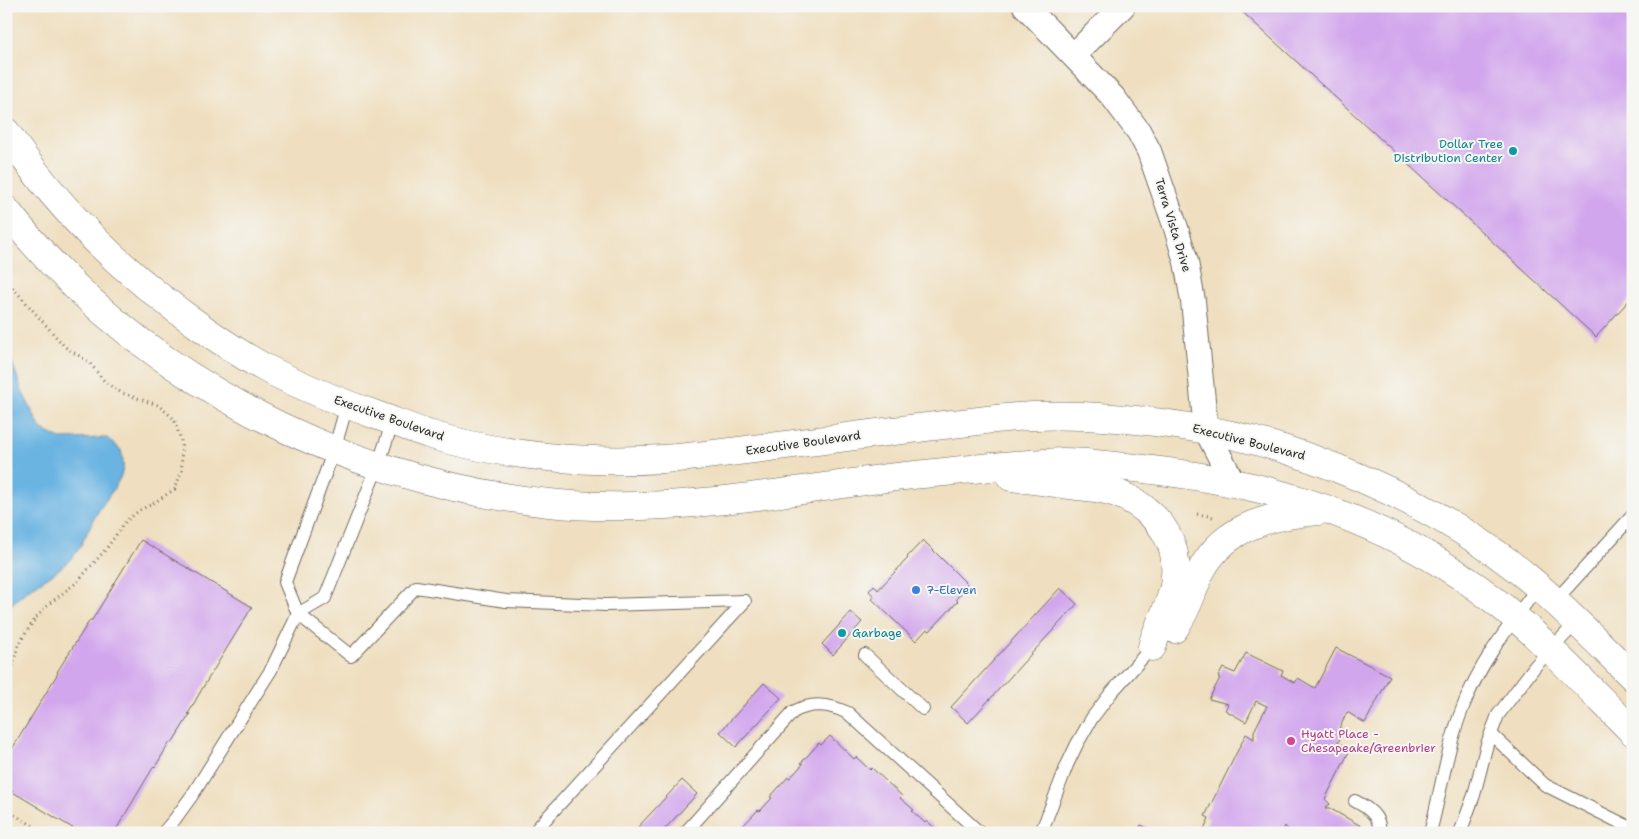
<svg xmlns="http://www.w3.org/2000/svg" width="1639" height="839" viewBox="0 0 1639 839" font-family="'Shantell Sans',sans-serif">
<rect width="100%" height="100%" fill="#f6f6f2"/>
<filter id="ink" filterUnits="userSpaceOnUse"><feTurbulence type="fractalNoise" baseFrequency=".02" numOctaves="2"/><feDisplacementMap in="SourceGraphic" scale="10" xChannelSelector="R" yChannelSelector="G"/><feConvolveMatrix kernelMatrix="1 2 1 2 8 2 1 2 1" color-interpolation-filters="sRGB"/></filter>
<filter id="wash" filterUnits="userSpaceOnUse"><feTurbulence type="fractalNoise" baseFrequency=".0096" numOctaves="4" result="noise"/><feDisplacementMap in="SourceGraphic" scale="20" xChannelSelector="R" yChannelSelector="G"/><feGaussianBlur stdDeviation="1.12" result="paint"/><feColorMatrix in="noise" values="0 0 0 0 0 0 0 0 0 0 0 0 0 0 0 0 0 1.4 0 .05"/><feComposite in="paint" operator="in"/></filter>
<g filter="url(#wash)">
<rect width="100%" height="100%" fill="#efdfc0"/>
<!-- water -->
<path fill="#6ab4e2" stroke="#4a7086" d="M6 323 11 359 22 391 41 429 61 439 107 438 121 450C122 455 124 463 123 469 120 484 104 501 96 515 87 530 82 549 69 561 48 580 25 587 6 611Z"/>
<g id="blocks">
<!-- building -->
<g fill="#d2a6ed">
<path d="M1236 6H1633V296L1596 337Z"/>
<path d="M141 540 252 607 202 689 188 714H190L172 743 170 742 155 767 154 766 114 833H81L6 788V759L43 698 58 673 57 672 90 620H92Z"/>
<path d="M923 540 968 585 956 599 958 601 930 631 927 629 916 641 872 599 874 596 869 591 874 585 878 590 908 558 907 557Z"/>
<path d="M1060 588 1077 604 968 723 951 707Z"/>
<path d="M851 612 862 622 833 655 822 644Z"/>
<path d="M1336 648 1390 676 1365 723 1347 712 1341 725 1339 728 1344 730 1338 743 1351 748 1325 799 1330 804 1325 808H1329L1370 831 1369 833H1291L1285 826 1282 833H1202L1209 818 1205 816 1246 734 1254 739V731L1267 706 1256 701 1246 722 1225 710 1228 704 1209 699 1220 678 1218 677 1223 668 1235 673 1246 653 1283 671 1281 675 1295 683 1298 678 1315 688Z"/>
<path d="M764 683 781 698 736 747 720 732Z"/>
<path d="M830 736 854 759 856 757 870 770 872 768 902 796 900 798 914 810 912 811 925 823 927 821 940 833H740L739 830 758 810 760 811 772 798 770 797 788 777 790 778 803 764 801 763 819 743 821 745Z"/>
<path d="M682 780 697 794 661 833H645L638 827Z"/>
<path d="M1141 825 1157 833H1137Z"/>
<path d="M729 827 735 833H724Z"/>
</g>
</g>
</g>
<g filter="url(#ink)">
<use href="#blocks" fill-opacity="0" stroke="#706a5f" stroke-width="1"/>
<g fill="none" stroke-linecap="round" stroke-linejoin="round">
<defs>
<g id="lane">
<path d="M347 405 334 450 285 582 298 614 351 656 416 587 506 601 606 605 745 601 533 833"/>
<path d="M1555 601 1633 515"/>
<path d="M865 655 923 709"/>
<path d="M1491 734 1545 785 1633 829"/>
<path d="M1355 801C1367 807 1382 817 1379 833"/>
<path d="M163 833 175 819 193 794 257 692 271 670 298 614 325 598 378 465 393 421"/>
<path d="M685 833 793 712C812 702 829 704 848 713L980 833"/>
<path d="M1041 833 1067 765 1077 744 1092 718 1111 693 1152 647"/>
<path d="M1430 833C1441 791 1447 747 1463 707 1480 662 1510 625 1538 587"/>
<path d="M1460 833 1474 795 1487 744 1498 715 1536 665 1578 621"/>
</g>
<g id="street">
<path d="M1025 6 1113 97 1139 132 1149 151 1176 228 1186 262 1193 301 1206 430 1234 484"/>
<path d="M1074 55 1123 6"/>
</g>
<g id="secondary">
<path d="M6 132C60 212 126 276 205 330 225 344 246 358 267 369 303 387 339 402 376 415 393 421 410 428 428 434 500 456 587 464 663 459 696 457 729 452 762 448 826 440 889 431 952 424 979 421 1007 417 1034 416 1085 414 1138 419 1189 427 1250 436 1306 454 1363 479 1422 505 1477 536 1527 577 1565 608 1598 643 1633 677"/>
<path d="M6 210C135 375 342 481 549 503 597 508 646 507 694 503 754 498 814 488 873 480 906 475 939 473 972 469 1003 466 1032 463 1063 462 1084 462 1105 465 1126 467 1174 472 1222 479 1268 491 1359 515 1445 557 1516 618 1557 653 1594 693 1633 732"/>
<path d="M1011 477C1033 480 1054 483 1076 486 1087 487 1099 488 1110 491 1134 498 1160 517 1170 541 1176 554 1176 572 1174 586 1170 608 1157 626 1152 647"/>
<path d="M1174 629C1179 621 1184 613 1187 605 1193 593 1196 580 1202 569 1226 525 1273 515 1318 511"/>
</g>
</defs>
<!-- lane casing -->
<use href="#lane" stroke="#706a5f" stroke-width="14"/>
<!-- street casing -->
<use href="#street" stroke="#706a5f" stroke-width="26"/>
<!-- secondary casing -->
<use href="#secondary" stroke="#706a5f" stroke-width="29"/>
<!-- path -->
<g stroke="#706a5f" stroke-width="3" stroke-dasharray="1 4" stroke-linecap="butt">
<path d="M6 280 65 347 89 362 105 382 122 393 158 405 174 419 181 440 182 470 175 489 152 504 140 510 126 521 106 549 76 583 50 603 35 619 18 645 6 695"/>
<path d="M1197 514 1213 517"/>
<path d="M6 810 46 833"/>
<path d="M6 813 13 833"/>
</g>
<!-- lane -->
<use href="#lane" stroke="#fff" stroke-width="12"/>
<!-- street -->
<use href="#street" stroke="#fff" stroke-width="24"/>
<!-- secondary -->
<use href="#secondary" stroke="#fff" stroke-width="28"/>
</g>
</g>
<!-- markers -->
<g fill="#0f9aa8" stroke="#f6f6f2" stroke-width="2">
<circle cx="1513" cy="151" r="5"/>
<circle cx="842" cy="633" r="5"/>
</g>
<circle fill="#3f7fe0" stroke="#f6f6f2" stroke-width="2" cx="916" cy="590" r="5"/>
<circle fill="#d1479c" stroke="#f6f6f2" stroke-width="2" cx="1291" cy="741" r="5"/>
<g text-anchor="middle" dominant-baseline="central" stroke-width="4" stroke-linejoin="round" paint-order="stroke">
<!-- culture labels -->
<g font-size="12" fill="#0d838f" stroke="#f6f6f2" text-anchor="end">
<text x="1503" y="144">Dollar Tree<tspan x="1503" dy="14">Distribution Center</tspan></text>
<text x="852" y="633" text-anchor="start">Garbage</text>
</g>
<!-- street labels -->
<g font-size="12" fill="#2b2b2b" stroke="#f6f6f2">
<text transform="translate(1173 225) rotate(73)">Terra Vista Drive</text>
<text transform="translate(389 418) rotate(19)">Executive Boulevard</text>
<text transform="translate(1249 442) rotate(14)">Executive Boulevard</text>
<text transform="translate(803 443) rotate(-8)">Executive Boulevard</text>
</g>
<!-- shop labels -->
<g font-size="12" fill="#366cbe" stroke="#f6f6f2" text-anchor="start">
<text x="926" y="590">7-Eleven</text>
</g>
<!-- hotel labels -->
<g font-size="12" fill="#b23c85" stroke="#f6f6f2" text-anchor="start">
<text x="1301" y="734">Hyatt Place -<tspan x="1301" dy="14">Chesapeake/Greenbrier</tspan></text>
</g>
</g>
<!-- margin -->
<rect width="1639" height="839" fill="none" stroke="#f6f6f2" stroke-width="25"/>
</svg>
